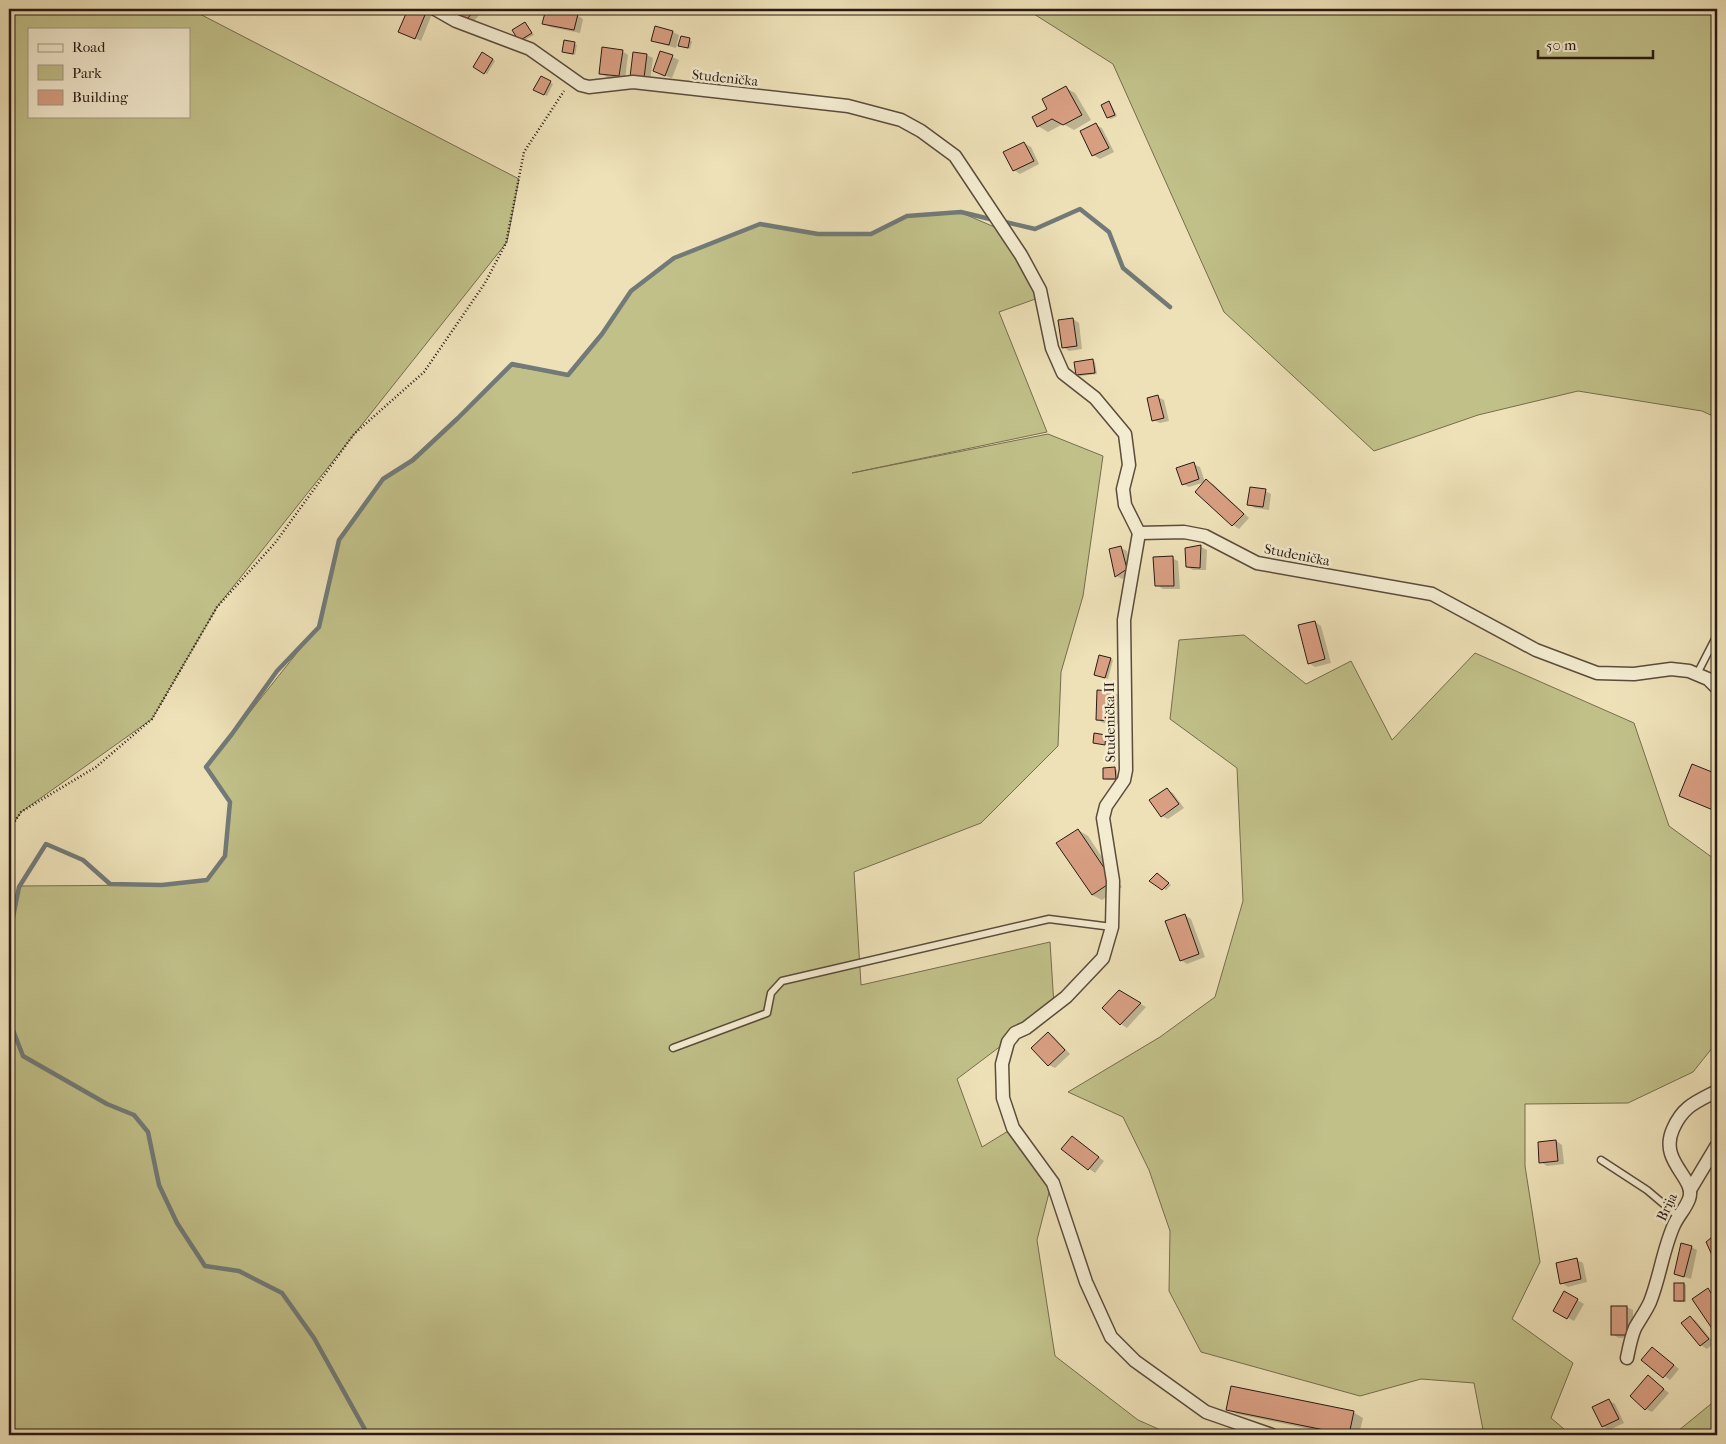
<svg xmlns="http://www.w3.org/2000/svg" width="1726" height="1444" viewBox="0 0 1726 1444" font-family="'IM FELL French Canon',serif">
<rect width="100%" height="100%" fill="#eee1b8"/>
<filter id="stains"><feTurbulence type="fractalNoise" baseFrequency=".004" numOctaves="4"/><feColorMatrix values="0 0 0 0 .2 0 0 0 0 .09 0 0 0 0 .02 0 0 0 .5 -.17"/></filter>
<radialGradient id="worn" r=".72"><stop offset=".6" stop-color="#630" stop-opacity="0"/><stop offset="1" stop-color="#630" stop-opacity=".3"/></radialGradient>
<!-- green -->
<g fill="#c1c089" stroke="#766d4e" fill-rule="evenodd">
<path d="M9 9H195L194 11 519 179 507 242 217 607 152 719 21 812 9 830ZM29 29H189V116H29Z"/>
<path d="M1026 9H1717V418L1702 411 1578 391 1478 415 1374 451 1224 312 1113 64Z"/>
<path d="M962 213 1006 232 1041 297 999 312 1047 432 852 473 1048 434 1103 456 1083 596 1061 672 1058 746 981 823 854 872 861 985 1050 942 1054 1006 957 1079 982 1147 1013 1128 1052 1181 1037 1240 1055 1356 1138 1420 1172 1435H9V946L19 886 167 885 208 879 225 856 229 800 206 767 320 624 337 545 383 479 401 468 460 416 510 366 568 375 605 330 631 291 674 258 760 224 810 233 871 234 907 216Z"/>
<path d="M1244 635 1306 684 1351 661 1392 740 1475 653 1634 723 1669 826 1717 861V1042L1693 1072 1628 1103 1525 1104V1166L1540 1262 1512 1319 1573 1363 1551 1418 1571 1435H1484L1474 1383 1421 1379 1360 1396 1201 1352 1169 1291 1170 1231 1149 1170 1123 1117 1068 1092 1160 1037 1215 997 1243 901 1237 768 1170 719 1179 640Z"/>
<path d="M1717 1399V1435H1673Z"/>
</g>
<!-- shadow -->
<g fill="#0003">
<path d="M409 9H421L432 14 421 41 400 31Z"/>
<path d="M455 9H479L482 12 473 22Z"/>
<path d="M547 9 577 15 583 19 580 33 550 27 544 23Z"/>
<path d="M525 23 534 35 522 41 520 40Z"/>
<path d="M656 27 673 32 679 35 676 48 658 43 652 40Z"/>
<path d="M689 40 692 41 690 49 680 46Z"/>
<path d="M574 44 577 45 575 55 566 53Z"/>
<path d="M622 51 628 55 625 79 607 77 600 73Z"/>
<path d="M661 52 679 60 672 78 660 74Z"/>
<path d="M482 54 495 61 487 74 475 67Z"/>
<path d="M647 55 653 58 650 81 637 80Z"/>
<path d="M541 77 553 84 547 96 535 89Z"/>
<path d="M1066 88 1075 93 1091 120 1074 130 1063 124 1048 132 1038 126Z"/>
<path d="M1109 103 1111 104 1117 116 1111 119 1108 118Z"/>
<path d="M1096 125 1102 128 1114 152 1100 159 1093 155Z"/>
<path d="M1024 143 1031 147 1039 164 1020 174 1014 170Z"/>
<path d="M1073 319 1079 323 1082 349 1069 351 1063 347Z"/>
<path d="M1092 360 1095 362 1097 374 1080 376 1077 375Z"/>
<path d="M1158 397 1164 400 1169 421 1160 423 1153 420Z"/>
<path d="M1193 464 1200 467 1205 482 1189 487 1183 484Z"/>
<path d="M1206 481 1213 484 1249 518 1239 529 1233 525 1197 492Z"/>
<path d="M1265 491 1271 494 1269 510 1255 508 1248 504Z"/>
<path d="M1201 547 1207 550 1206 570H1193L1187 567 1186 549Z"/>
<path d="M1121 548 1127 551 1132 572 1122 579 1117 576Z"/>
<path d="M1172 558 1178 561 1180 589H1163L1157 585Z"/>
<path d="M1315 622 1321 626 1331 663 1315 667 1309 663Z"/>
<path d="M1110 659 1113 660 1108 679 1098 676Z"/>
<path d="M1113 692 1119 696 1118 724 1103 723 1097 719Z"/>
<path d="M1095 735 1109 738 1108 745 1094 742Z"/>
<path d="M1692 766 1717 776V812L1680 796Z"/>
<path d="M1115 769 1117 770 1118 780H1107L1105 779Z"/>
<path d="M1167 790 1173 793 1184 808 1168 819 1162 816Z"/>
<path d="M1078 830 1088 836 1122 887 1102 900 1092 895Z"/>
<path d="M1160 876 1171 885 1166 890 1151 881Z"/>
<path d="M1184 915 1191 919 1205 957 1187 964 1181 960Z"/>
<path d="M1119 992 1146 1007 1127 1028 1121 1024Z"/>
<path d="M1048 1033 1054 1037 1070 1054 1055 1068 1049 1065Z"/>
<path d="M1078 1141 1104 1161 1095 1173 1063 1149Z"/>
<path d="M1556 1141 1562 1145 1564 1164 1547 1166 1541 1162Z"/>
<path d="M1691 1247 1697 1250 1691 1279 1676 1274Z"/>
<path d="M1577 1260 1583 1263 1587 1282 1568 1287 1562 1283Z"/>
<path d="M1684 1284 1686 1285V1302H1678L1675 1300Z"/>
<path d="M1708 1290 1714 1293 1717 1298V1331L1714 1329Z"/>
<path d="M1565 1293 1584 1304 1574 1321 1554 1310Z"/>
<path d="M1627 1307 1633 1310V1337L1619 1338 1612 1334Z"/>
<path d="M1690 1317 1696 1321 1714 1343 1707 1349 1701 1345Z"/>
<path d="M1658 1352 1679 1369 1670 1380 1643 1360Z"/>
<path d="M1648 1377 1669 1393 1652 1412 1646 1409Z"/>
<path d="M1609 1401 1615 1404 1624 1423 1609 1430 1603 1426Z"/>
<path d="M1227 1409 1353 1412 1363 1418 1359 1435H1338L1237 1414Z"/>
</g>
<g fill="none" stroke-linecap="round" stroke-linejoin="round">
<!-- stream -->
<g stroke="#717a78" stroke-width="4.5">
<path d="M1001 221 1035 229 1080 209 1109 232 1123 268 1170 307"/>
<path d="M9 937 19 887 46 844 83 860 110 884 162 885 207 880 225 856 230 802 206 767 232 734 277 671 319 627 339 540 383 479 413 460 458 418 512 364 568 375 602 334 631 291 674 258 760 224 818 234H871L907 216 961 212 994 220"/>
<path d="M9 1020 23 1056 107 1104 134 1115 148 1132 159 1185 177 1223 205 1266 239 1271 282 1293 314 1338 368 1435"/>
</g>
</g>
<!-- building -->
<g fill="#d99f83" stroke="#2a1a13">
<path d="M408 9 427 10 415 39 398 32Z"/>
<path d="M453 9H476L466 20Z"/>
<path d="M546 9 578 14 574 30 542 24Z"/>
<path d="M525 22 532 33 519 41 512 30Z"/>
<path d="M655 26 673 31 669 45 651 41Z"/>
<path d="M681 36 690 38 688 48 678 46Z"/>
<path d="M564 40 575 42 573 54 562 52Z"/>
<path d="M602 47 623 50 619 76 599 74Z"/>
<path d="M660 51 673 55 665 76 653 71Z"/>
<path d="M482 52 493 59 484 74 473 67Z"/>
<path d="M633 52 647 54 644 78 630 77Z"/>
<path d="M541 76 551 81 544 95 533 90Z"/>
<path d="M1066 86 1082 115 1063 125 1052 119 1037 127 1032 117 1047 109 1042 99Z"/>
<path d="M1109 101 1115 115 1107 118 1101 105Z"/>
<path d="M1096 123 1109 148 1092 156 1080 131Z"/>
<path d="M1024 142 1034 161 1013 171 1003 152Z"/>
<path d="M1073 318 1077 346 1062 348 1058 320Z"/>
<path d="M1093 359 1095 373 1076 375 1074 362Z"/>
<path d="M1158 395 1164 418 1152 421 1147 398Z"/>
<path d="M1194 462 1199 479 1182 485 1176 468Z"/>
<path d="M1206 479 1244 514 1232 526 1195 492Z"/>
<path d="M1250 487 1266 489 1263 507 1247 505Z"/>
<path d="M1201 545 1200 568 1186 567 1185 548Z"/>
<path d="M1121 546 1127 569 1115 577 1109 549Z"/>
<path d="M1173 556 1174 586H1155L1153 557Z"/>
<path d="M1315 621 1325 659 1308 664 1298 625Z"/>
<path d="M1099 655 1111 658 1105 678 1094 675Z"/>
<path d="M1097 690 1113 691 1112 721 1096 720Z"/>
<path d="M1094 733 1106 735 1105 745 1093 743Z"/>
<path d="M1692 764 1717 774V800L1713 810 1679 796Z"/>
<path d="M1115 767 1116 779H1103V768Z"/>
<path d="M1167 788 1179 804 1161 817 1149 800Z"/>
<path d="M1078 829 1113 881 1092 895 1056 843Z"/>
<path d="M1157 873 1169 883 1162 890 1149 881Z"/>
<path d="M1185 914 1199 954 1180 961 1165 921Z"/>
<path d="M1119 990 1141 1003 1120 1025 1102 1008Z"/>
<path d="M1048 1032 1065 1050 1048 1066 1031 1048Z"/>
<path d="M1072 1136 1099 1157 1088 1170 1061 1149Z"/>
<path d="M1556 1140 1558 1161 1539 1163 1538 1142Z"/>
<path d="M1717 1233V1266L1706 1242Z"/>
<path d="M1681 1243 1692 1246 1684 1277 1674 1274Z"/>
<path d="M1577 1258 1581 1279 1560 1284 1556 1263Z"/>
<rect x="1674" y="1283" width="10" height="18"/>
<path d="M1708 1288 1717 1303V1328L1713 1330 1692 1299Z"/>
<path d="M1564 1291 1578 1299 1567 1319 1553 1311Z"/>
<rect x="1611" y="1306" width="16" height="29"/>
<path d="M1690 1316 1709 1339 1700 1346 1681 1323Z"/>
<path d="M1652 1347 1674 1365 1663 1378 1641 1360Z"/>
<path d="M1648 1375 1664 1389 1645 1410 1630 1396Z"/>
<path d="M1231 1386 1354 1411 1349 1435 1226 1410Z"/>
<path d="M1609 1399 1619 1419 1602 1427 1592 1407Z"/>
</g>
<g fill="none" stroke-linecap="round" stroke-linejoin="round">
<defs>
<g id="service">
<path d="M1697 674 1717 635"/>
<path d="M673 1048 767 1013 771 993 782 981 1049 919 1112 927"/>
<path d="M1601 1160 1647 1190 1679 1217"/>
</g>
<g id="minor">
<path d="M435 9 456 21 530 49 581 85 589 87 633 82 848 106 901 120 921 131 955 156 1021 255 1040 290 1052 348 1063 373 1095 398 1125 434 1129 465 1123 489 1125 505 1139 533 1184 532 1205 536 1257 563 1432 594 1536 650 1597 673 1634 674 1671 669 1689 671 1708 679 1717 688"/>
<path d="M1139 533 1124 620 1126 770 1124 780 1106 806 1103 818 1113 881 1112 927 1103 958 1066 997 1026 1028 1015 1033 1008 1042 1002 1064 1003 1098 1013 1128 1053 1183 1086 1282 1111 1337 1135 1361 1206 1412 1272 1435"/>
<path d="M1690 1190 1717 1145"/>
<path d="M1627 1358C1629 1348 1631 1337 1635 1328 1640 1319 1646 1311 1650 1302 1660 1277 1663 1249 1674 1225 1678 1216 1686 1208 1689 1199 1697 1178 1658 1162 1673 1129 1683 1106 1696 1102 1717 1091"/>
</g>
</defs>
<!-- service casing -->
<use href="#service" stroke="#5b4c3c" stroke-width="9"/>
<!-- minor casing -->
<use href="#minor" stroke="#5b4c3c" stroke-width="15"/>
<!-- path -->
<path stroke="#2a1a13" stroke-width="2.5" stroke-dasharray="1 2.5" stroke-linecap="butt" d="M9 830 21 812 96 767 152 719 217 607 275 543 354 434 424 372 485 283 506 243 524 152 564 91"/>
<!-- service -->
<use href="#service" stroke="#f4ecd1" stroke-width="6"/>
<!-- minor -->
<use href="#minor" stroke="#f4ecd1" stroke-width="12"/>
</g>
<g text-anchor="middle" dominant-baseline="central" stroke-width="5" stroke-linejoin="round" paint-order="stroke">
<!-- street labels -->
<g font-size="14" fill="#2a1a13" stroke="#f4ecd1">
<text transform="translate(725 78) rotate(6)">Studenička</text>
<text transform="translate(1297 555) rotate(11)">Studenička</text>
<text transform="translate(1110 722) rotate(-91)">Studenička II</text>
<text transform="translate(1667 1207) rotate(-64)">Brija</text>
</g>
</g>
<!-- margin -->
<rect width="1726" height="1444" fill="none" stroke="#eee1b8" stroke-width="30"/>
<rect x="10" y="10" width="1706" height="1424" fill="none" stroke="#2a1a13" stroke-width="2.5"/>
<rect x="15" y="15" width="1696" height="1414" fill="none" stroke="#2a1a13"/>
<!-- legend -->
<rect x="28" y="28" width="162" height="90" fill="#f4ecd1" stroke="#a39885"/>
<rect x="38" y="44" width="25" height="8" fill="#f4ecd1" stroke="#a39885"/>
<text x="72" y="52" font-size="15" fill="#2a1a13">Road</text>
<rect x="38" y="65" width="25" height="15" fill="#c1c089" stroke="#a39885"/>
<text x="72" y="78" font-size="15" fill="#2a1a13">Park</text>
<rect x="38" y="90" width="25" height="15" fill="#d99f83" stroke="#a39885"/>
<text x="72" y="102" font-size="15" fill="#2a1a13">Building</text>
<!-- scale -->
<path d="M1538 50v8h115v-8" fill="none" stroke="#2a1a13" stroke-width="2.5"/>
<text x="1546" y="50" font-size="15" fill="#2a1a13" stroke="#f4ecd1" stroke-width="4" paint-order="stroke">50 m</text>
<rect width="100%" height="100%" filter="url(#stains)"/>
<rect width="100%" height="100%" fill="url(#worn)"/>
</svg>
